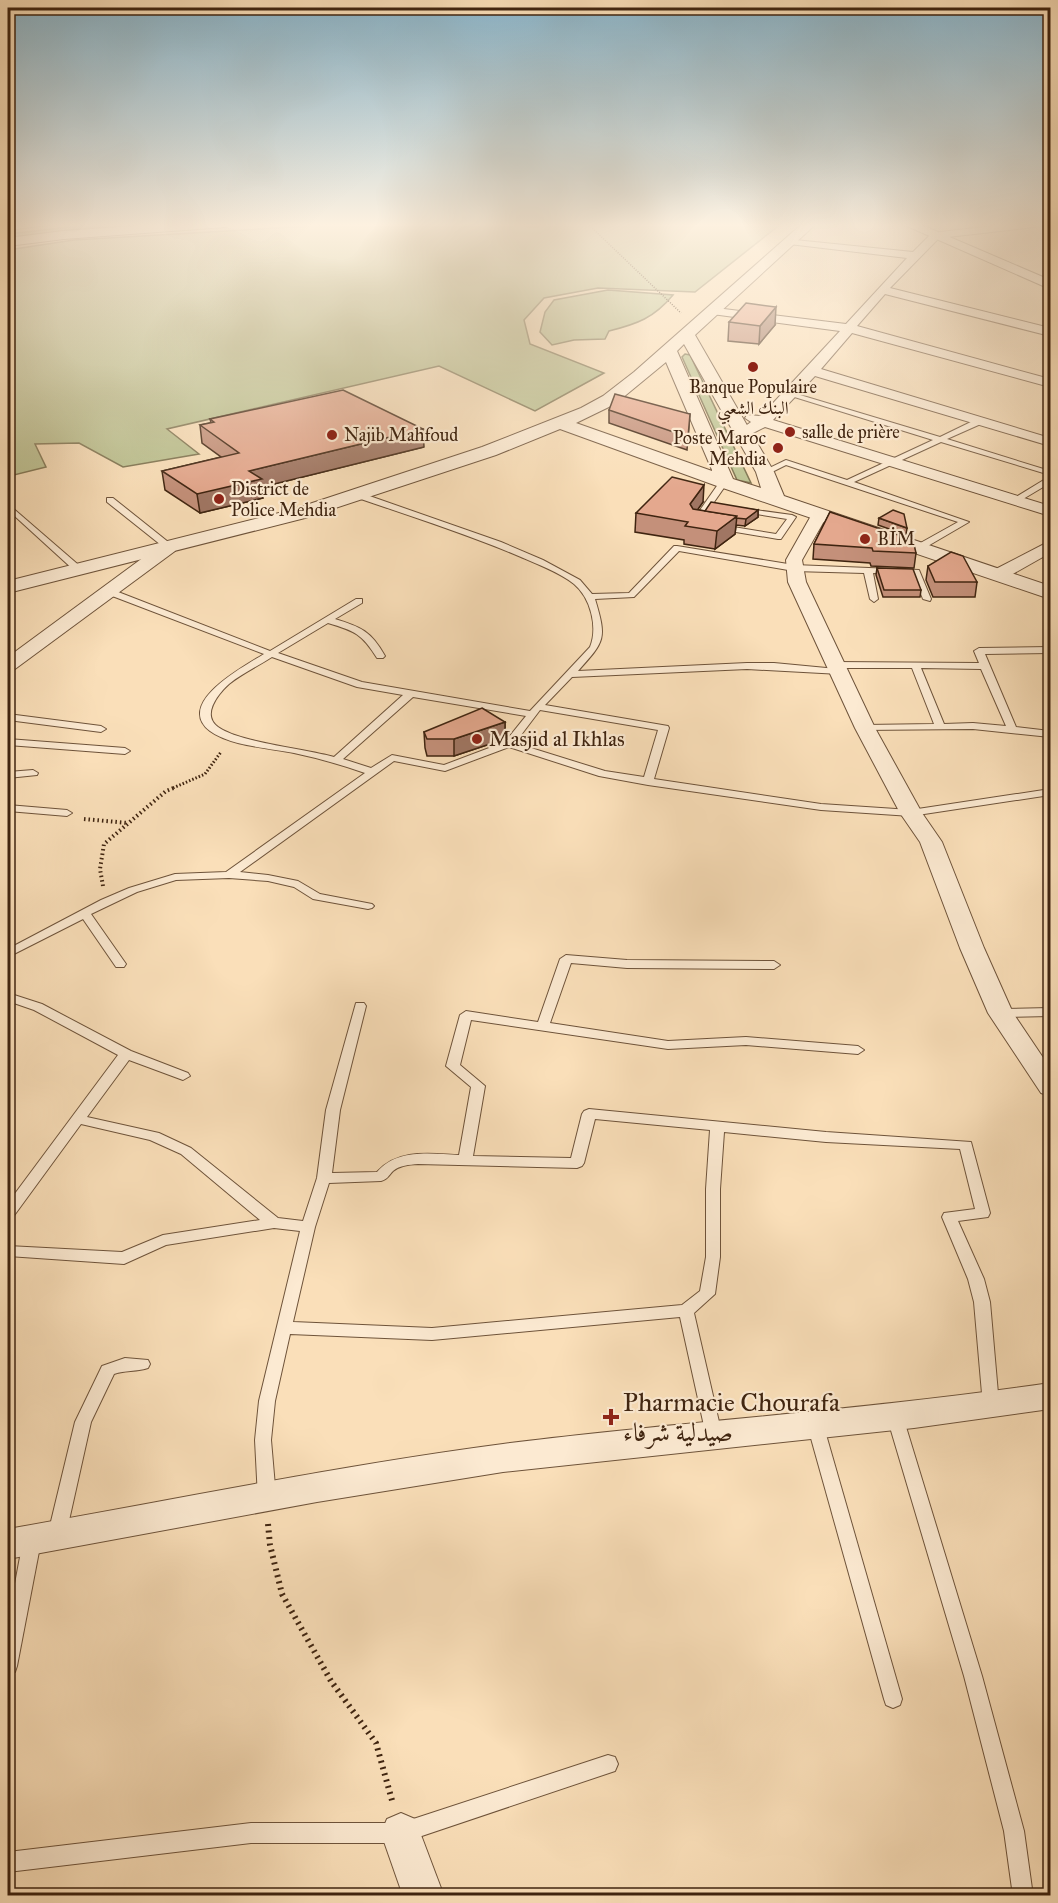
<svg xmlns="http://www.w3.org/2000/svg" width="1058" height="1903" viewBox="0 0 1058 1903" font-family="'IM FELL Great Primer',Amiri,serif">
<rect width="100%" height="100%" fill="#fadfb9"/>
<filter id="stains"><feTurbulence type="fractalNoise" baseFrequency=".00333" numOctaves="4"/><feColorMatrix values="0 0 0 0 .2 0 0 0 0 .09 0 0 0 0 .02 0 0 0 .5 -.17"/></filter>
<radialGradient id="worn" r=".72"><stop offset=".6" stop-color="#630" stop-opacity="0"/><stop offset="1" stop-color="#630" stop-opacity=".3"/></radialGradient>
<!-- green -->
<g fill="#bcc291" stroke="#7e7350" stroke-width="1.5">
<path d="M106 223H182L77 229 8 238V234Z"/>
<path d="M360 223H782L695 292 598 288 544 298 524 320 530 344 604 373 535 411 439 366 167 429 199 454 123 467 79 443 35 444 46 467 10 476 8 474V250L74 240Z"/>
<path d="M608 290 673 295C654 318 637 324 609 331L605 339 574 340 552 345 540 332 545 312 554 300Z"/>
<path d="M685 354 690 355 751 483 737 480 682 357Z"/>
</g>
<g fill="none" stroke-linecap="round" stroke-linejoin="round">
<defs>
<g id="service">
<path d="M50 223H64L8 230V227Z"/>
<path d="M790 392 940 437 977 419H983V423L947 439 1050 471V475L941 442 854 482 969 522 921 550H915V546L958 522 786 465 768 474 761 472 786 460 847 480 933 440 788 395 787 394Z"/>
<path d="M1047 478H1050V483L1018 502 1011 500Z"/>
<path d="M721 480 728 482 698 525H692L691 523Z"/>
<path d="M355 493H361L501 542 543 560 580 580 592 594 629 593 674 546H677L794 565 919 570 931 599 930 601 923 599 913 574 873 573 878 599 874 602 870 599 864 573 794 571 679 551 634 597 595 599C607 639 605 641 578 671L747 663H774L837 669 840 670V674L747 669 572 677 545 705 668 726 669 728 654 779 821 804 911 810 1050 789V795L911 816 821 810 648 785 599 776 509 747 445 771 394 761 240 872 268 875 298 881 320 894 372 904 374 906 372 908 368 909 313 899 294 887 268 881 229 878 176 880 137 892 91 914 126 964 124 967H116L83 919 8 957V949L101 900 129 888 175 874 226 872 365 773C342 765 318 758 294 753 270 748 230 746 210 731 174 703 245 666 264 654L107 594V590H113L270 651 356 599H362V603L335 619C361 627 371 631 385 656L383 658H377C362 634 355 631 328 623L278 653 362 682 530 711 590 647C598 628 591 598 574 584 561 573 537 564 521 557 467 534 410 516 355 497ZM272 657 357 687 403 695 334 757C306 749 238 742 218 727 201 715 218 694 229 684 241 674 258 666 272 657ZM413 697 526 716 505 742 444 765 392 755 371 768 343 759ZM540 710 658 730 644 777 605 771 515 743Z"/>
<path d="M107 498H113L172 545V549H166L107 502Z"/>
<path d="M8 504 82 568V572H76L8 510Z"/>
<path d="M741 508 792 515 796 517 781 539H778L718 529V525H721L776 534 787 519 744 512H741Z"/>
<path d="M1050 647V653L985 654 1016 727 1050 731V737L973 729 861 730 860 728 865 725 934 724 912 668H834L829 665 834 662 979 663 974 651 979 648ZM921 668 981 669 1006 726 973 723 944 724Z"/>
<path d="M8 714 101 726 106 729 101 732 8 720Z"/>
<path d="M8 739 125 748 130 751 125 754 8 745Z"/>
<path d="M33 770 38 773 37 775 8 778V772Z"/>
<path d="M8 805 67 810 72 813 67 816 8 811Z"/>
<path d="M566 955 627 960 774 961 780 965 774 969 627 968 571 963 550 1023 668 1041 746 1037 858 1046 864 1050 858 1054 746 1045 668 1049 471 1020 460 1065 485 1086 473 1156 571 1158 582 1114 584 1111 589 1109 826 1132 971 1142 990 1213 988 1217 958 1221 984 1279 990 1302 999 1405 997 1410 991 1412 985 1410 983 1405 974 1302 968 1279 942 1217 944 1213 975 1209 960 1149 826 1142 724 1132 720 1189V1257L715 1294 694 1313 722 1435 720 1440 714 1442 708 1440 706 1435 680 1317 432 1340 290 1334 275 1401 271 1440 276 1498 273 1503 267 1505 261 1503 258 1498 255 1440 259 1401 300 1231 274 1228 166 1245 124 1264 8 1256V1246L122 1252 163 1235 260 1220 181 1154 150 1140 81 1124 13 1217 8 1218V1203L118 1055 34 1010 8 1001V993L42 1004 131 1051 188 1073 190 1076 183 1080 129 1060 87 1117 159 1133 191 1148 278 1218 303 1221 317 1178 326 1110 356 1003H364L366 1006 340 1110 332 1173 377 1172C398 1148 431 1154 459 1155L471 1087 446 1066 460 1015 466 1011 538 1022 560 959ZM595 1119 710 1130 706 1189V1257L700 1291 682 1305 432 1328 293 1322 315 1227 329 1183 381 1181C388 1179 388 1176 393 1171 400 1165 409 1165 418 1164L577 1168 582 1166 584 1163Z"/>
<path d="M1050 1008V1016L1001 1017 995 1013 1001 1009Z"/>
<path d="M125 1358 148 1360 150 1364 148 1368C136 1372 125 1370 114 1374L91 1422 66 1534 63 1539 57 1542 51 1539 48 1534 75 1422 102 1366Z"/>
<path d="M895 1410 901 1412 903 1417 982 1676 1024 1831 1033 1896H1013L1004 1831 964 1676 887 1417 889 1412Z"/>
<path d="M815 1417 821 1419 823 1424 902 1699 900 1705 893 1708 886 1705 884 1699 807 1424 809 1419Z"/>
<path d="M32 1533 38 1536 41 1541 17 1666 15 1672 8 1675V1621L23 1541 26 1536Z"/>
<path d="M608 1755 615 1757 618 1764 615 1771 401 1843H251L8 1872V1852L251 1823H401Z"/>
</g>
<g id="minor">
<path d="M1018 223H1048L1043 226 939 238 890 288 1050 328V336L885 294 857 326 1050 379V387L852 333 821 369 1050 438V446L815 376 773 420 1050 506V516L765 427 749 435H739L737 432 751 422 745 418 747 415 761 416 840 331 712 314 708 313V307L846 324 907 258 789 244 784 241 785 239 913 252 932 233Z"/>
<path d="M820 509 828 514 802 560 806 582 875 728 922 813 942 842 984 948 1013 1013 1050 1068V1096L1041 1093 988 1013 960 948 920 842 900 813 855 728 788 582 786 560 812 514Z"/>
<path d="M1050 541V553L1004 579H992L989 575 992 571Z"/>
<path d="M169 542 175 543 177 547 175 551 15 669 8 670V657L163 543Z"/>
<path d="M1050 1383V1409L914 1428 503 1472 317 1502 8 1559V1529C173 1500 337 1466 503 1444 685 1421 868 1410 1050 1383Z"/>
<path d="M401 1813 415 1819 444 1896H403L381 1833 387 1819Z"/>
</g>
<g id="tertiary">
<path d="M176 223H232L225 227 64 239 8 246V238L64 231Z"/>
<path d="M803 223H817L695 335 774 472 784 496 1050 586V599L717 486 560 429 496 455 305 518 8 593V581L291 510 482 447 581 408 603 396 634 372ZM684 344 756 472 761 488 733 479 677 351ZM666 362 712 470V471L576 423 615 404Z"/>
<path d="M900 223H917L1050 280V289Z"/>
</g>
</defs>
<!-- service casing -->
<use href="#service" stroke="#6e533a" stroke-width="2"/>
<!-- minor casing -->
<use href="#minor" stroke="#6e533a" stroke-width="2"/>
<!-- tertiary casing -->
<use href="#tertiary" stroke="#6e533a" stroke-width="2"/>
<!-- path-far3 -->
<g stroke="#3f2410" stroke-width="1.5" stroke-dasharray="1 1.5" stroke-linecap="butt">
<path d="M587 223 681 313"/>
<path d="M770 223 781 224"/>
</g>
<!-- path-far2 -->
<path stroke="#3f2410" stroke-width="3" stroke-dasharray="1.5 2" stroke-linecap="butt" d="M173 788 205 774 221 752"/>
<!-- path-far1 -->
<g stroke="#3f2410" stroke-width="4" stroke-dasharray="1.5 3" stroke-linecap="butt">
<path d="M84 819 128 823"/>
<path d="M103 886 100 869 104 844 166 791 176 787"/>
</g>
<!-- path -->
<path stroke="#3f2410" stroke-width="6" stroke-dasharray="2 4.5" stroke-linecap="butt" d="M268 1524 270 1545 282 1594 331 1681 376 1743 393 1804"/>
<!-- service -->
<use href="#service" fill="#fcead2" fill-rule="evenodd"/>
<!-- minor -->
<use href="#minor" fill="#fcead2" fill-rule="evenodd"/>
<!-- tertiary -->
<use href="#tertiary" fill="#fcead2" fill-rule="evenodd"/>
</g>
<!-- wall -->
<g fill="#c4907a" stroke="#3f2410" stroke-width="1.5">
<path d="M729 322 775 325 759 344 728 341Z"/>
<path d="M609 410 690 414 687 450 609 423Z"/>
<path d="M210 419 424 447 262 487 263 498 200 513 165 490 162 471 221 457 202 443 200 425 211 423Z"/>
<path d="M703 502 697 510 705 511 758 510V517L745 526 736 525 735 534 715 549 684 544V540L635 532 636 513Z"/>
<path d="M830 512 916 553 914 568 871 566 870 563 813 559 814 544Z"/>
<path d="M879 518 907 528 906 535 878 525Z"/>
<path d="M928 566 977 582 975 597H933L926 580Z"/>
<path d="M877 568 921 590 920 597H883L876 575Z"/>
<path d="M505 722V739L454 756H427L425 748 424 732Z"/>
</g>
<!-- shaded-wall -->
<g fill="#a07663" stroke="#3f2410" stroke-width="1.5">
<path d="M776 307 775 325 759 344 760 326Z"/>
<path d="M423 429 424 447 262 487 263 498 200 513 197 494 249 471Z"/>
<path d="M704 485 703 502 689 522 690 504Z"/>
<path d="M758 510V517L745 526 746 519Z"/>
<path d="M737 516 735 534 715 549 717 531Z"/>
<path d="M505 722V739L454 756V739Z"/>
</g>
<!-- building -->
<g fill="#e4a88e" stroke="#3f2410" stroke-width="1.5">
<path d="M746 303 776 307 760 326 729 322Z"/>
<path d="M343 390 423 429 249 471 262 479 197 494 162 471 239 453 200 425 214 422 210 419Z"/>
<path d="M615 394 690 414 688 437 609 410Z"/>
<path d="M672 477 704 485 690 504 693 509 737 516 717 531 685 526 688 522 636 513Z"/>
<path d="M711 502 758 510 746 519 736 518 737 516 705 511Z"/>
<path d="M893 510 904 514 907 528 879 518Z"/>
<path d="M830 512 913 540 916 553 873 551 872 548 814 544Z"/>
<path d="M951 552 963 556 977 582H935L928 566Z"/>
<path d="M877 568 913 569 921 590H884Z"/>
<path d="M482 708 505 722 454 739H427L424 732Z"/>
</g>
<!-- sky -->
<linearGradient id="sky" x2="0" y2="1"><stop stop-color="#8ab8d0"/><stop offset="0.46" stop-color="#fdf1e0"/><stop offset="1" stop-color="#fdf1e0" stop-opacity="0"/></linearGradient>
<rect width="1058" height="489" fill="url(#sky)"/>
<!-- markers -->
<g fill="#8f2418" stroke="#fcead2" stroke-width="2">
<circle cx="753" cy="367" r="6"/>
<circle cx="790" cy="432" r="6"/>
<circle cx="332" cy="435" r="6"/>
<circle cx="778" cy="448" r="6"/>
<circle cx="219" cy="499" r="6"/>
<circle cx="865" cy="539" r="6"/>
<circle cx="477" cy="739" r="6"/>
<path d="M608 1408h6v6h6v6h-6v6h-6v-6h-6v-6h6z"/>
</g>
<g text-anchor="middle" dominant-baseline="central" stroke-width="4.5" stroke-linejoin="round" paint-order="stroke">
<!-- far-poi labels -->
<g font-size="18" fill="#3f2410" stroke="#fcead2" text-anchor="start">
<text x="753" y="387" text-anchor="middle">Banque Populaire<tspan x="753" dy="21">البنك الشعبي</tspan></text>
<text x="802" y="432">salle de prière</text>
<text x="344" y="435">Najib Mahfoud</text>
<text x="766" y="438" text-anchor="end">Poste Maroc<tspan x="766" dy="21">Mehdia</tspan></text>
<text x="231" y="489">District de<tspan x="231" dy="21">Police Mehdia</tspan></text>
<text x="877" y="539">BİM</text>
</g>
<!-- poi labels -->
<g font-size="21" fill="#3f2410" stroke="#fcead2" text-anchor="start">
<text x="489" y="739">Masjid al Ikhlas</text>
</g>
<!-- near-poi labels -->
<g font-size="26" fill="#3f2410" stroke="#fcead2" text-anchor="start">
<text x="623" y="1402">Pharmacie Chourafa<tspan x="623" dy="30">صيدلية شرفاء</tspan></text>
</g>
</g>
<!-- margin -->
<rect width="1058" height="1903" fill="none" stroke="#fadfb9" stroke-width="30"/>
<rect x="9" y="9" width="1040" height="1885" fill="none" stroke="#3f2410" stroke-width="3"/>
<rect x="15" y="15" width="1028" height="1873" fill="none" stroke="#3f2410" stroke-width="1.5"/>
<rect width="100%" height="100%" filter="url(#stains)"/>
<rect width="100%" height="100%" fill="url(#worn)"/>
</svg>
